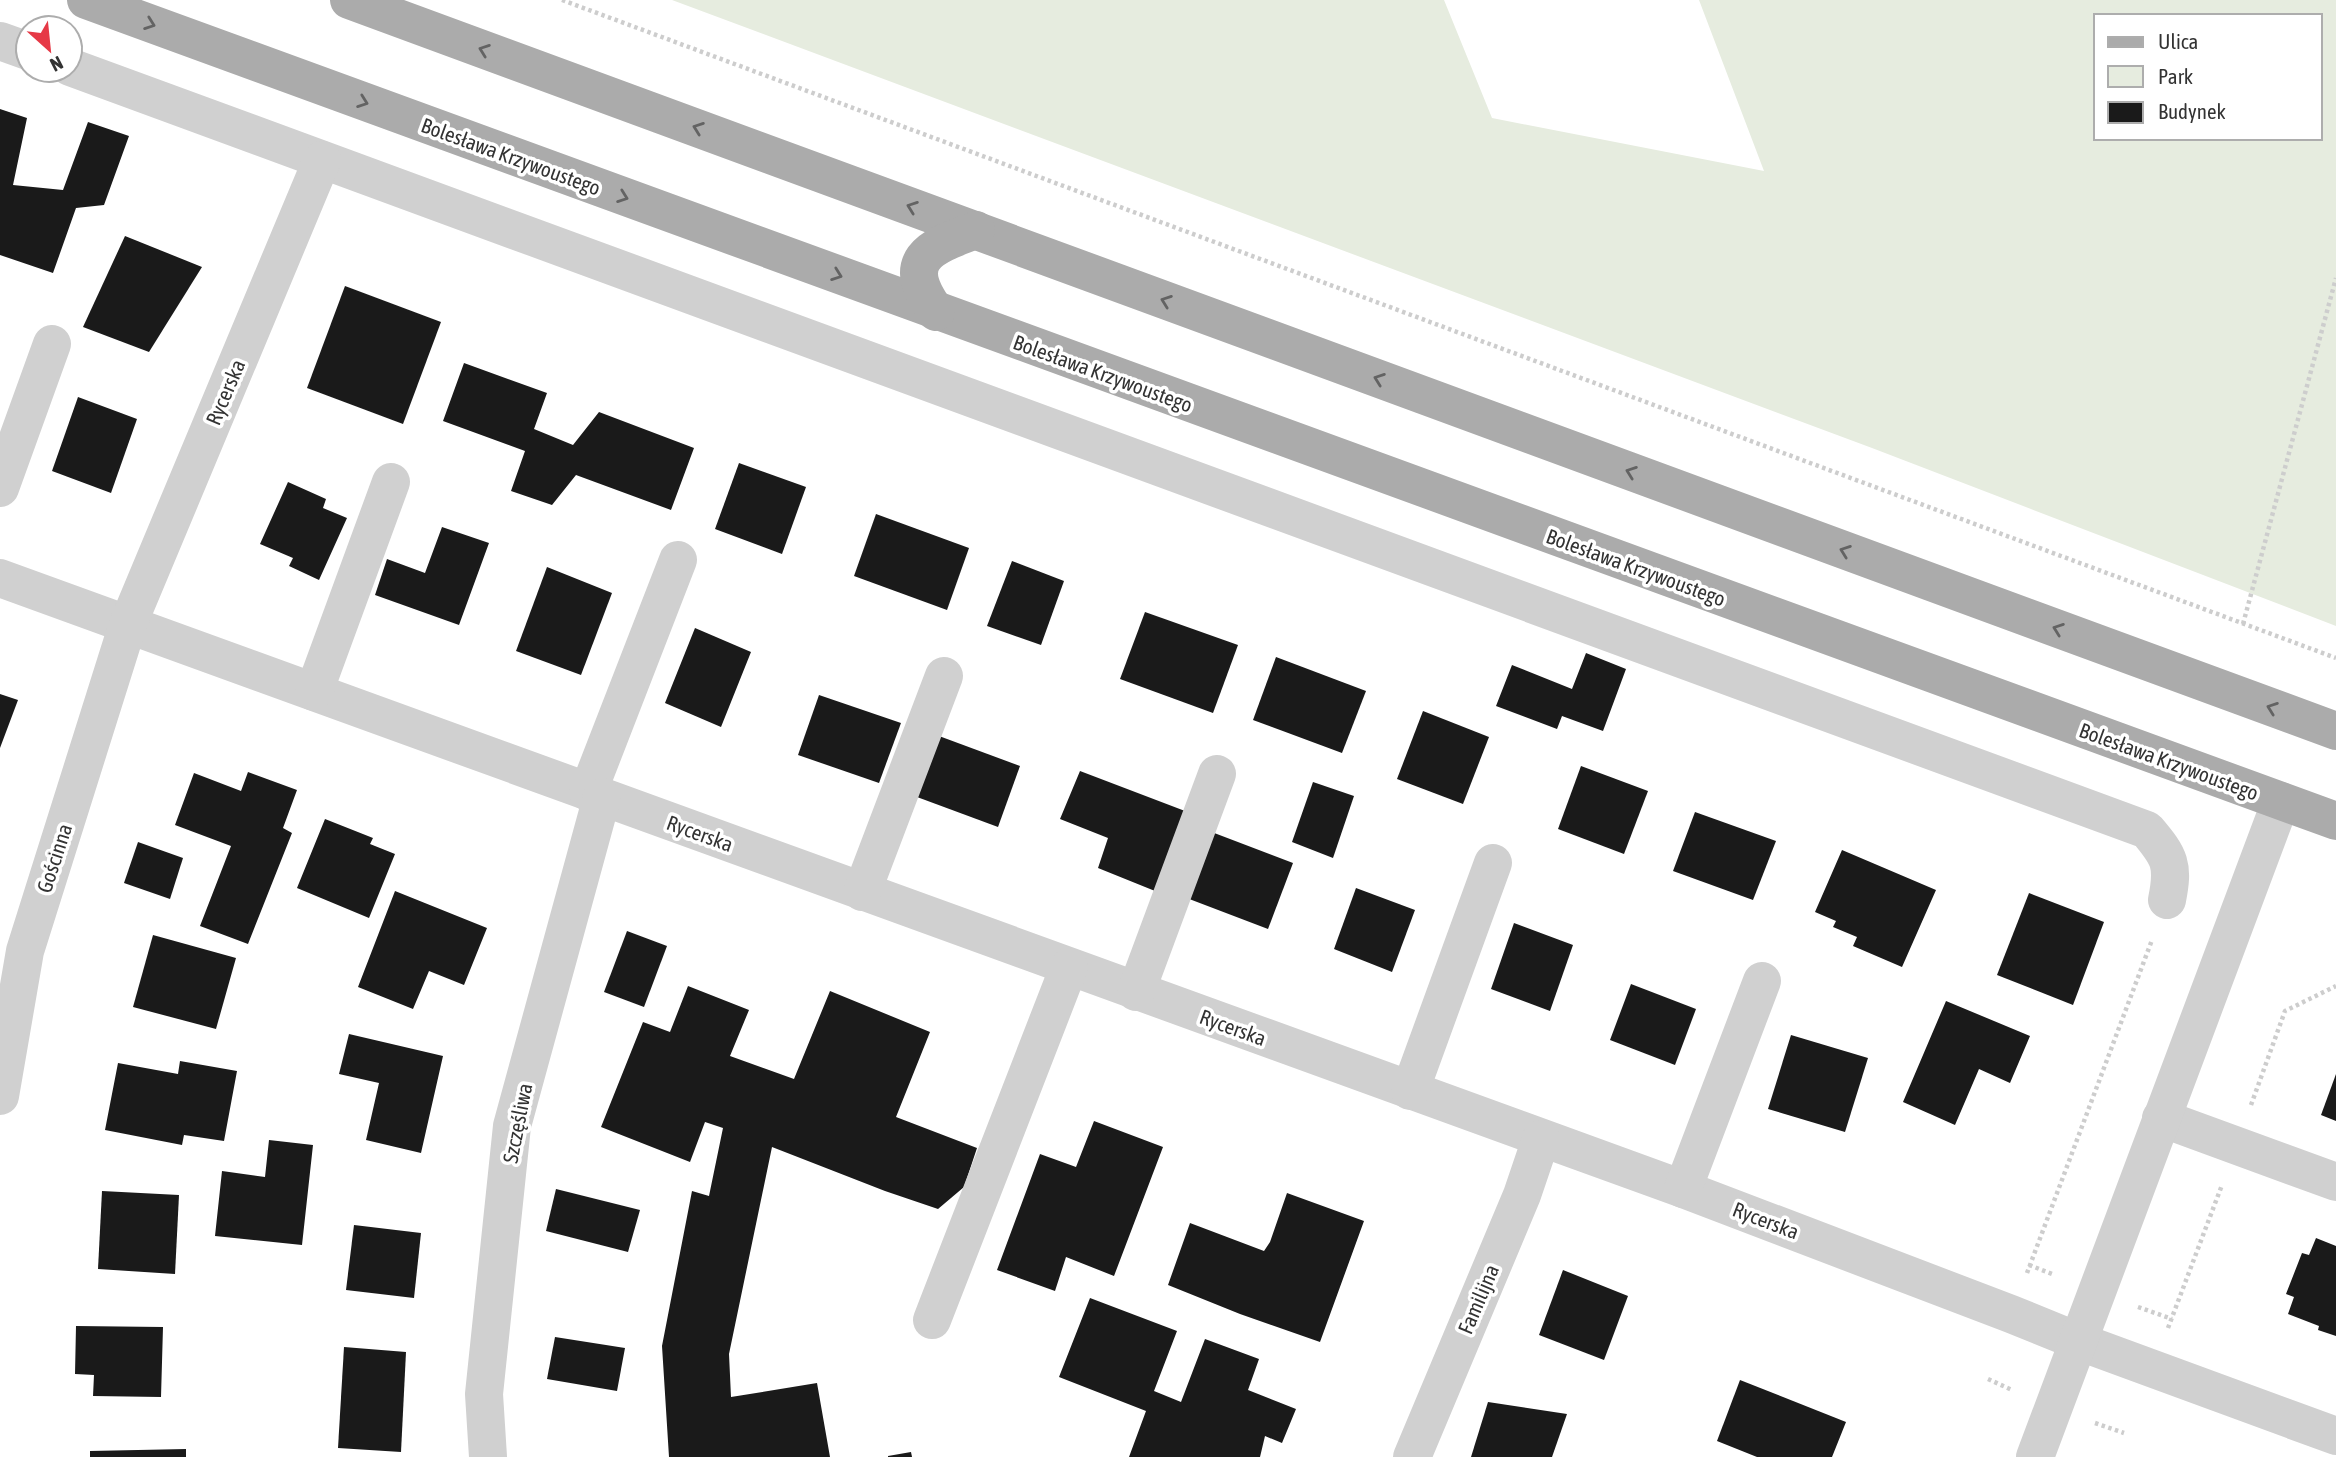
<svg xmlns="http://www.w3.org/2000/svg" width="2336" height="1457" viewBox="0 0 2336 1457" font-family="'Asap Condensed',sans-serif">
<rect width="100%" height="100%" fill="#fff"/>
<!-- green -->
<path fill="#e6ecdf" fill-rule="evenodd" d="M672 0H1444L1492 118 1764 171 1699 0H2336V626L1872 448ZM2096 16H2320V138H2096Z"/>
<!-- building -->
<g fill="#1a1a1a">
<path d="M0 109 27 118 13 185 63 190 88 122 129 136 104 205 76 208 53 273 0 255Z"/>
<path d="M125 236 202 267 149 352 83 327Z"/>
<path d="M345 286 441 322 403 424 307 388Z"/>
<path d="M464 363 547 393 534 429 573 445 599 412 694 448 671 510 576 475 552 505 511 491 525 451 443 421Z"/>
<path d="M78 397 137 419 111 493 52 471Z"/>
<path d="M739 463 806 487 782 554 715 529Z"/>
<path d="M288 482 326 499 323 508 347 518 319 580 289 566 293 558 260 544Z"/>
<path d="M876 514 969 548 947 610 854 576Z"/>
<path d="M442 527 489 543 459 625 375 595 387 559 425 573Z"/>
<path d="M1012 561 1064 581 1041 645 987 626Z"/>
<path d="M547 567 612 593 581 675 516 651Z"/>
<path d="M1145 612 1238 645 1213 713 1120 679Z"/>
<path d="M695 628 751 652 721 727 665 703Z"/>
<path d="M1586 653 1626 669 1603 731 1562 716 1557 729 1496 706 1512 665 1572 689Z"/>
<path d="M1276 657 1366 691 1342 753 1253 720Z"/>
<path d="M0 694 18 700 0 748Z"/>
<path d="M819 695 901 723 879 783 798 755Z"/>
<path d="M1423 711 1489 737 1463 804 1397 779Z"/>
<path d="M939 736 1020 766 998 827 917 797Z"/>
<path d="M1581 766 1648 791 1624 854 1558 829Z"/>
<path d="M1080 771 1185 811 1155 891 1098 868 1108 838 1060 819Z"/>
<path d="M248 772 297 790 283 828 292 833 248 944 200 926 231 846 175 825 194 773 241 791Z"/>
<path d="M1313 782 1354 796 1333 858 1292 842Z"/>
<path d="M1695 812 1776 841 1753 900 1673 871Z"/>
<path d="M325 819 373 838 370 844 395 854 369 918 297 888Z"/>
<path d="M1209 831 1293 863 1268 929 1184 897Z"/>
<path d="M138 842 183 858 170 899 124 883Z"/>
<path d="M1842 850 1936 890 1902 967 1853 946 1857 937 1833 927 1836 921 1815 912Z"/>
<path d="M1356 888 1415 910 1392 972 1334 949Z"/>
<path d="M395 891 487 928 464 985 429 971 413 1009 358 987Z"/>
<path d="M2029 893 2104 922 2073 1005 1997 975Z"/>
<path d="M1514 923 1573 945 1550 1011 1491 989Z"/>
<path d="M627 931 667 946 644 1007 604 992Z"/>
<path d="M153 935 236 958 216 1029 133 1007Z"/>
<path d="M1631 984 1696 1009 1675 1065 1610 1040Z"/>
<path d="M688 986 749 1010 730 1056 794 1079 830 991 930 1032 896 1117 977 1148 964 1187 938 1209 885 1191 772 1147 729 1354 731 1397 817 1383 830 1457H669L662 1346 692 1191 709 1196 723 1128 705 1122 690 1162 601 1127 643 1022 670 1032Z"/>
<path d="M1946 1001 2030 1036 2010 1083 1979 1069 1955 1125 1903 1102Z"/>
<path d="M349 1034 443 1056 421 1153 366 1140 379 1083 339 1074Z"/>
<path d="M1791 1035 1868 1058 1845 1132 1768 1109Z"/>
<path d="M180 1061 237 1071 224 1141 184 1135 182 1145 105 1130 118 1063 178 1074Z"/>
<path d="M2336 1074V1121L2321 1115Z"/>
<path d="M1094 1121 1163 1147 1114 1276 1066 1257 1055 1291 997 1270 1040 1154 1076 1167Z"/>
<path d="M269 1140 313 1145 302 1245 215 1236 222 1171 265 1177Z"/>
<path d="M556 1189 640 1210 628 1252 546 1231Z"/>
<path d="M102 1191 179 1195 175 1274 98 1269Z"/>
<path d="M1287 1193 1364 1221 1320 1342 1240 1314 1168 1285 1190 1223 1264 1251 1270 1242Z"/>
<path d="M354 1225 421 1233 414 1298 346 1290Z"/>
<path d="M2316 1238 2336 1246V1336L2318 1330 2319 1326 2288 1314 2294 1297 2286 1294 2302 1253 2309 1255Z"/>
<path d="M1563 1270 1628 1296 1604 1360 1539 1335Z"/>
<path d="M1090 1298 1177 1331 1154 1391 1181 1402 1205 1339 1259 1359 1248 1390 1296 1409 1282 1443 1265 1436 1260 1457H1129L1146 1411 1059 1377Z"/>
<path d="M76 1326 163 1327 161 1397 93 1396 94 1375 75 1374Z"/>
<path d="M555 1337 625 1348 617 1391 547 1379Z"/>
<path d="M344 1347 406 1352 401 1452 338 1448Z"/>
<path d="M1740 1380 1846 1422 1832 1457H1757L1717 1441Z"/>
<path d="M1488 1402 1567 1414 1552 1457H1471Z"/>
<path d="M186 1449V1457H90V1451Z"/>
<path d="M911 1452 912 1457H888V1456Z"/>
</g>
<g fill="none" stroke-linecap="round" stroke-linejoin="round">
<!-- path -->
<g stroke="#cdcdcd" stroke-width="4.5" stroke-dasharray="3.5 3.5" stroke-linecap="butt">
<path d="M562 0 2336 658"/>
<path d="M2243 624 2336 278"/>
<path d="M2251 1105 2285 1011 2336 986"/>
<path d="M2029 1265 2055 1275"/>
<path d="M2027 1273 2152 940"/>
<path d="M2138 1307 2172 1319"/>
<path d="M2168 1328 2222 1185"/>
<path d="M1988 1379 2012 1390"/>
<path d="M2095 1423 2124 1433"/>
</g>
<!-- minor -->
<g stroke="#d0d0d0" stroke-width="38">
<path d="M0 41 28 51"/>
<path d="M70 67 2147 830C2170 857 2174 865 2167 900"/>
<path d="M0 488 52 344"/>
<path d="M0 578 1683 1189 2011 1314 2080 1342 2336 1436"/>
<path d="M314 692 391 482"/>
<path d="M588 792 678 560"/>
<path d="M862 892 944 676"/>
<path d="M1136 992 1217 774"/>
<path d="M1410 1091 1493 863"/>
<path d="M0 1096 25 951 128 624 322 160"/>
<path d="M2161 1118 2336 1182"/>
<path d="M1683 1189 1762 981"/>
<path d="M932 1320 1069 967"/>
<path d="M488 1457 484 1394 512 1126 602 797"/>
<path d="M1412 1457 1522 1195 1541 1139"/>
<path d="M2035 1457 2281 801"/>
</g>
<!-- major -->
<g stroke="#ababab" stroke-width="38">
<path d="M86 0 2336 821"/>
<path d="M349 0 2336 731"/>
<path d="M936 312C899 260 927 248 976 230"/>
</g>
</g>
<!-- one-way arrows -->
<defs><path id="oneway-chevron" d="M-2-3.5L2.5 0L-2 3.5" fill="none" stroke-width="1.6" stroke-linecap="round" stroke-linejoin="round" transform="scale(1.75)"/></defs>
<g stroke="#636363">
<use href="#oneway-chevron" transform="translate(150 24) rotate(20)"/>
<use href="#oneway-chevron" transform="translate(484 50) rotate(-160)"/>
<use href="#oneway-chevron" transform="translate(363 102) rotate(20)"/>
<use href="#oneway-chevron" transform="translate(698 128) rotate(-160)"/>
<use href="#oneway-chevron" transform="translate(623 197) rotate(20)"/>
<use href="#oneway-chevron" transform="translate(912 207) rotate(-160)"/>
<use href="#oneway-chevron" transform="translate(837 275) rotate(20)"/>
<use href="#oneway-chevron" transform="translate(1166 301) rotate(-160)"/>
<use href="#oneway-chevron" transform="translate(1379 379) rotate(-160)"/>
<use href="#oneway-chevron" transform="translate(1631 472) rotate(-160)"/>
<use href="#oneway-chevron" transform="translate(1845 551) rotate(-160)"/>
<use href="#oneway-chevron" transform="translate(2058 629) rotate(-160)"/>
<use href="#oneway-chevron" transform="translate(2272 708) rotate(-160)"/>
</g>
<g text-anchor="middle" dominant-baseline="central" stroke-width="7" stroke-linejoin="round" paint-order="stroke">
<!-- street labels -->
<g font-size="21" fill="#333" stroke="#fff">
<text transform="translate(511 156) rotate(20)">Bolesława Krzywoustego</text>
<text transform="translate(1103 373) rotate(20)">Bolesława Krzywoustego</text>
<text transform="translate(225 392) rotate(-67)">Rycerska</text>
<text transform="translate(1636 567) rotate(20)">Bolesława Krzywoustego</text>
<text transform="translate(2169 761) rotate(20)">Bolesława Krzywoustego</text>
<text transform="translate(700 833) rotate(20)">Rycerska</text>
<text transform="translate(54 858) rotate(-72)">Gościnna</text>
<text transform="translate(1233 1027) rotate(20)">Rycerska</text>
<text transform="translate(517 1123) rotate(-79)">Szczęśliwa</text>
<text transform="translate(1766 1220) rotate(21)">Rycerska</text>
<text transform="translate(1478 1299) rotate(-67)">Familijna</text>
</g>
</g>
<!-- legend -->
<rect x="2094" y="14" width="228" height="126" fill="#ffffff" stroke="#adadad" stroke-width="2"/>
<rect x="2108" y="37" width="35" height="10" fill="#ababab" stroke="#adadad" stroke-width="2"/>
<text x="2158" y="49" font-size="21" fill="#333333">Ulica</text>
<rect x="2108" y="66" width="35" height="21" fill="#e6ecdf" stroke="#adadad" stroke-width="2"/>
<text x="2158" y="84" font-size="21" fill="#333333">Park</text>
<rect x="2108" y="102" width="35" height="21" fill="#1a1a1a" stroke="#adadad" stroke-width="2"/>
<text x="2158" y="119" font-size="21" fill="#333333">Budynek</text>
<!-- north arrow -->
<g transform="translate(49 49) rotate(153)"><circle r="33" fill="#ffffff" stroke="#adadad" stroke-width="2"/>
<path d="M0-5L12 26L0 18L-12 26Z" fill="#e63946"/>
<text y="-10" font-size="19" font-weight="bold" text-anchor="middle" fill="#333333">N</text>
</g>
</svg>
